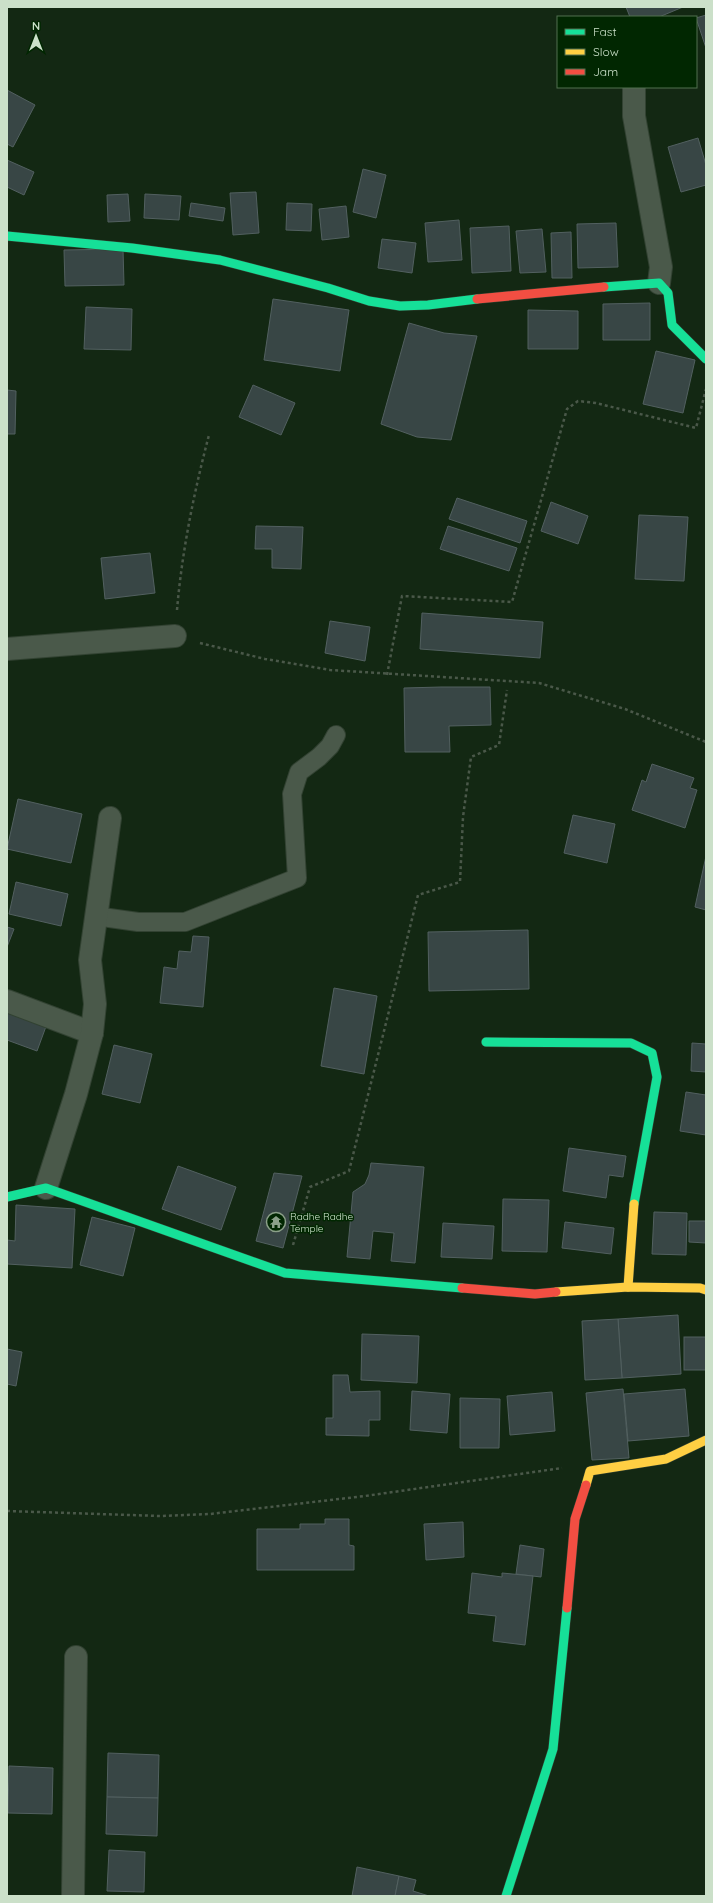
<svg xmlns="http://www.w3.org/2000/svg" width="713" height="1903" viewBox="0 0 713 1903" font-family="Quicksand,sans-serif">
<rect width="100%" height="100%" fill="#132813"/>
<!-- building -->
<g fill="#384645" stroke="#526060">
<path d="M626 7H683L659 17H630Z"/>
<path d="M706 15V48L696 18Z"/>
<path d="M7 90 35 105 13 147 7 144Z"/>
<path d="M698 138 706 165V185L681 192 668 147Z"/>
<path d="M7 160 34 172 24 195 7 187Z"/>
<path d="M363 169 386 175 376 218 353 212Z"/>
<path d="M256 192 259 233 233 235 230 193Z"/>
<path d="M128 194 130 221 108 222 107 195Z"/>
<path d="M145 194 181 196 179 220 144 218Z"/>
<path d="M191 203 225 208 223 221 189 216Z"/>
<path d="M287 203 312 204 311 231 286 230Z"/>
<path d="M346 206 349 237 322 240 319 209Z"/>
<path d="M459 220 462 260 428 262 425 223Z"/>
<path d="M616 223 618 267 578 268 577 224Z"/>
<path d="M509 226 511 271 472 273 470 228Z"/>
<path d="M542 229 546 272 520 273 516 231Z"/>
<path d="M571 232 572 278H552L551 233Z"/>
<path d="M382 239 416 243 412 273 378 268Z"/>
<path d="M123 249 124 285 65 286 64 250Z"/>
<path d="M273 299 349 310 340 371 264 360Z"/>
<path d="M650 303V340H603V304Z"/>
<path d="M86 307 132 309 131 350 84 349Z"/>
<path d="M528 310 578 311V349H528Z"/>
<path d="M409 323 444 333 477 336 451 440 417 437 381 424Z"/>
<path d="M656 351 695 360 683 413 643 404Z"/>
<path d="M253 385 295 403 281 435 239 417Z"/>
<path d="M7 390 16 391 15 434H7Z"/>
<path d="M457 498 527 521 520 543 449 519Z"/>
<path d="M551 502 588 516 578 544 541 531Z"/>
<path d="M639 515 688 517 684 581 635 579Z"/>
<path d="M256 526 303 527 301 569 272 568V549H255Z"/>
<path d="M448 526 517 548 509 571 440 549Z"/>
<path d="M150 553 155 593 105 599 101 558Z"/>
<path d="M422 613 543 622 540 658 420 649Z"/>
<path d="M330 621 370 627 365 661 325 653Z"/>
<path d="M441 687H490L491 725 449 726 450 752H405L404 688Z"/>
<path d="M652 764 694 778 690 788 697 790 685 828 632 810 642 780 646 782Z"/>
<path d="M18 799 82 814 71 863 7 849Z"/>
<path d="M573 815 615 824 607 863 564 853Z"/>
<path d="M706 856V910L695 907Z"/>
<path d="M16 882 68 894 61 926 9 914Z"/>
<path d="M7 927 14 929 7 947Z"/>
<path d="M528 930 529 989 429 991 428 932Z"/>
<path d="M193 936 209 937 203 1007 160 1003 164 967 177 969 179 951 191 952Z"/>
<path d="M334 988 377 996 364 1074 321 1066Z"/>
<path d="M7 1005 48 1021 37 1051 7 1040Z"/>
<path d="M692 1043 706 1044V1072L691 1071Z"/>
<path d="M114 1045 152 1054 140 1103 102 1094Z"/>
<path d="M686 1092 706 1095V1135L680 1131Z"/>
<path d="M569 1148 626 1156 623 1177 609 1175 606 1198 563 1191Z"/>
<path d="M371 1163 424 1167 415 1263 391 1261 394 1233 373 1231 370 1259 347 1257 353 1192 365 1184 369 1175Z"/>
<path d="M178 1166 236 1187 221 1230 162 1209Z"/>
<path d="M274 1173 302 1176 283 1248 256 1241Z"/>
<path d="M503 1199 549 1200 547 1252 502 1251Z"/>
<path d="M16 1205 75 1209 72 1268 7 1264V1240L15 1241Z"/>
<path d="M654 1212 687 1213 686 1255 652 1254Z"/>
<path d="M92 1217 135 1228 123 1276 80 1265Z"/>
<path d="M689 1221H706V1243L689 1242Z"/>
<path d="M565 1222 614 1228 611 1254 562 1248Z"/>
<path d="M443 1223 494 1226 492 1259 441 1257Z"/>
<path d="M678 1315 681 1374 622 1378 618 1319Z"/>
<path d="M618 1319 622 1378 585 1380 582 1321Z"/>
<path d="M362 1334 419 1336 417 1383 361 1380Z"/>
<rect x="684" y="1337" width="22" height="33"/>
<path d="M7 1349 22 1352 16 1386 7 1384Z"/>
<path d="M333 1375H348L350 1392 380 1391V1420H369V1436L326 1435V1418H333Z"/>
<path d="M623 1389 629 1458 592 1460 586 1393Z"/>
<path d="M685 1389 689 1436 628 1441 624 1394Z"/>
<path d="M412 1391 450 1394 447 1433 410 1430Z"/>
<path d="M552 1392 555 1431 510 1435 507 1396Z"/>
<path d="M460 1398 500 1399 499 1448H460Z"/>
<path d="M325 1519H349V1545L354 1546V1570H257V1529H300V1524H325Z"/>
<path d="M463 1522 464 1557 426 1560 424 1524Z"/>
<path d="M520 1545 544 1549 541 1577 516 1574Z"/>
<path d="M472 1573 502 1577V1573L533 1576 525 1645 493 1641 496 1616 468 1613Z"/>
<path d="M108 1753 159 1755 158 1798 107 1797Z"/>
<path d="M9 1766 53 1768 52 1814 8 1813Z"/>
<path d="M107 1797 158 1798 157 1836 106 1834Z"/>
<path d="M109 1850 145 1852 144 1892 107 1891Z"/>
<path d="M357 1867 399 1876 395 1896H352Z"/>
<path d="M399 1876 416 1880 413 1891 429 1896H395Z"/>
</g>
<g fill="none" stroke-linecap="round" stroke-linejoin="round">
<defs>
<path id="lane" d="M95 916 138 922H185L297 878 292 794 299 772 319 757 330 746 336 735"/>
<g id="street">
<path d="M634 87V116L661 267 659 283"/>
<path d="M7 649 175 636"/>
<path d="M7 1001 92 1033"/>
<path d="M46 1188 76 1094 92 1033 95 1004 90 960 110 818"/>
<path d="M73 1896 76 1657"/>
</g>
<g id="fast">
<path d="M7 236 132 248 220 260 328 288 369 301 400 306 428 305 477 299"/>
<path d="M604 287 659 283 668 293 672 325 706 359"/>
<path d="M486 1042 631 1043 652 1053 657 1077 634 1204"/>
<path d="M7 1197 46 1188 285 1273 462 1288"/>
<path d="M506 1896 553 1749 567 1608"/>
</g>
<g id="slow">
<path d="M628 1287 634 1204"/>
<path d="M556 1292 628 1287 700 1288 706 1290"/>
<path d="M586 1485 590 1471 666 1459 706 1440"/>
</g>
<g id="jam">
<path d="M477 299 604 287"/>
<path d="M462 1288 535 1294 556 1292"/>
<path d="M567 1608 575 1519 586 1485"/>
</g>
</defs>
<!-- lane casing -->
<use href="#lane" stroke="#324232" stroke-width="20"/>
<!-- street casing -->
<use href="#street" stroke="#324232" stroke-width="24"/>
<!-- fast casing -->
<use href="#fast" stroke="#324232" stroke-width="10"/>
<!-- slow casing -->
<use href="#slow" stroke="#324232" stroke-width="10"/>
<!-- jam casing -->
<use href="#jam" stroke="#324232" stroke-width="10"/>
<!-- path -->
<g stroke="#4a5849" stroke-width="2.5" stroke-dasharray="3 3" stroke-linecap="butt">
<path d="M177 610C182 551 194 492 209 435"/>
<path d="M200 643 265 659 330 670 539 683 625 709 706 742"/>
<path d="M387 675 402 596 512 602 567 409 578 401 596 403 696 428 706 389"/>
<path d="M293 1245 310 1187 349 1171 418 895 460 882 463 817 471 757 499 745 507 690"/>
<path d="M7 1511 160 1516 210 1514 365 1496 562 1468"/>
</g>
<!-- lane -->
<use href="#lane" stroke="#4a594a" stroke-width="18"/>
<!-- street -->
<use href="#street" stroke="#4a594a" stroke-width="22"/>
<!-- fast -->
<use href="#fast" stroke="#16e098" stroke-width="9"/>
<!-- slow -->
<use href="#slow" stroke="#ffcf43" stroke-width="9"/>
<!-- jam -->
<use href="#jam" stroke="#f24e42" stroke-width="9"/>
</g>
<!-- icons -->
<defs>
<symbol id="temple-ring" viewBox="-11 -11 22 22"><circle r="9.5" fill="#012701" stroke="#8ba089" stroke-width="1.5"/><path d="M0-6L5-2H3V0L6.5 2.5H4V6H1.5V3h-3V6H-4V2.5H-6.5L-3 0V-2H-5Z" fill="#8ba089"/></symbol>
</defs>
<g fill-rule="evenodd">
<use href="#temple-ring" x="265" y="1211" width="22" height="22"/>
</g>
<g text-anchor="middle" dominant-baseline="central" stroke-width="3" stroke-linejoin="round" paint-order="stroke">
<!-- poi labels -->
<g font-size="10" fill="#cbe0c9" stroke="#012701" text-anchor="start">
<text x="290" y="1216">Radhe Radhe<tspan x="290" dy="12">Temple</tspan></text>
</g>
</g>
<!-- border -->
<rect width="713" height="1903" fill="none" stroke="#cbe0c9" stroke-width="16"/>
<!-- legend -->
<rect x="557" y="16" width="140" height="72" fill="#012701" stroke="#527151"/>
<rect x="565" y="29" width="20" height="6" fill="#16e098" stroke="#527151"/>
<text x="593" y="36" font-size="12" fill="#cbe0c9">Fast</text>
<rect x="565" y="49" width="20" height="6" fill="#ffcf43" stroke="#527151"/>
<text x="593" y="56" font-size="12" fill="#cbe0c9">Slow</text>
<rect x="565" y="69" width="20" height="6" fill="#f24e42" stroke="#527151"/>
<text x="593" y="76" font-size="12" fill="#cbe0c9">Jam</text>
<!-- north arrow -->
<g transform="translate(36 36)" stroke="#012701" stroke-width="3" paint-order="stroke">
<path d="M0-3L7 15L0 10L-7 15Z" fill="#cbe0c9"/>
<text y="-6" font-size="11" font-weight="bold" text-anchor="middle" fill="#cbe0c9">N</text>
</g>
</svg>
